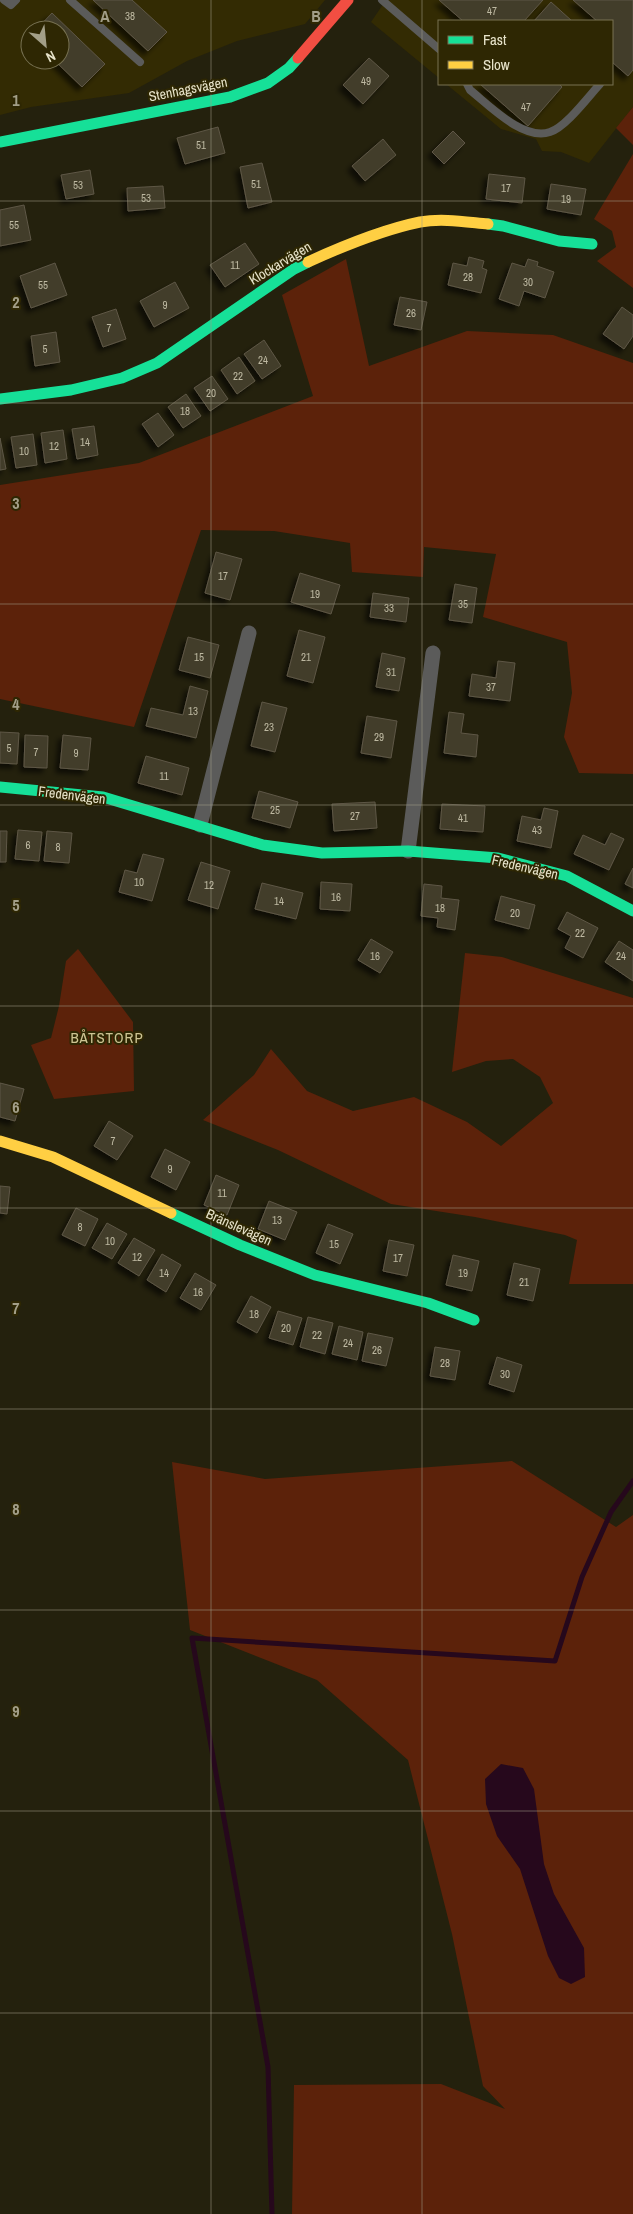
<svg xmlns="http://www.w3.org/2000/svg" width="633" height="2214" viewBox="0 0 633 2214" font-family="'Archivo Narrow',sans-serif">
<defs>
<filter id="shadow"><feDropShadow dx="-4.5" dy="4.5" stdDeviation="2.5" flood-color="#0009"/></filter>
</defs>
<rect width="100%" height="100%" fill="#24210d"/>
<!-- built -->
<g fill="#332b03" fill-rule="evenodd">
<path d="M0 0H325L305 24 237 41 187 61 129 93 31 107 0 115ZM30 30H60V60H30Z"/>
<path d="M386 0H633V107L589 163 561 152 542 151 536 139 501 129 446 84H612V21H439V78L371 22Z"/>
</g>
<!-- green -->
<g fill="#5c220a">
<path d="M633 107V145L616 128Z"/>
<path d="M633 154V288L597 261 616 247 612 231 594 219Z"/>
<path d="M346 259 369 366 467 331 553 335 633 363V774L579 773 564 737 572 693 567 642 483 617 496 554 424 547 423 577 352 572 350 543 274 531 201 530 134 727 0 699V485L139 463 313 396 282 295Z"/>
<path d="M78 949 133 1022 134 1091 54 1099 31 1045 51 1038 59 1006 66 961Z"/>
<path d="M465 953 502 957 633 998V1284H569L577 1240 565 1235 475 1217 391 1204 278 1150 203 1120 254 1075 271 1049 307 1091 353 1111 414 1097 467 1122 501 1146 553 1103 540 1077 513 1059 486 1061 452 1072Z"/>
<path d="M512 1461 616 1527 633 1515V2214H292L294 2085 441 2084 505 2109 483 2086 452 1934 408 1760 317 1680 190 1630 172 1462 265 1479Z"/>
</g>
<!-- water -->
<path fill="#26081c" d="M501 1764 523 1768 534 1789 544 1864 554 1894 584 1948 585 1977 571 1984 559 1978 548 1956 520 1869 497 1836 486 1804 485 1779Z"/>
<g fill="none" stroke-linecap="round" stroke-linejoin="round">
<!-- stream -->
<path stroke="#26081c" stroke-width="5" d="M272 2214 268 2067 192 1638 555 1661 582 1577 611 1512 633 1481"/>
</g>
<!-- building -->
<g fill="#423c2a" stroke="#5e5746" filter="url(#shadow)">
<path d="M93 0H132L167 32 148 51Z"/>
<path d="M439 0H543L524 21H463Z"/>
<path d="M573 0H633V70L628 76 612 62V21H597Z"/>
<path d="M551 2 572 21H534Z"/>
<path d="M52 13 105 64 82 87 54 60H60V30H36Z"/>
<path d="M369 58 389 76 363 104 343 85Z"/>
<path d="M480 84H559L562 87 528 126Z"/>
<path d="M218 127 225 153 185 164 177 138Z"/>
<path d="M453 131 465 143 444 164 432 152Z"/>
<path d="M383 139 396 155 365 181 352 166Z"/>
<path d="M262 163 272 202 248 208 240 167Z"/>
<path d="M90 170 94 194 66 199 61 175Z"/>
<path d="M489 174 525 178 522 203 486 199Z"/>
<path d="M551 184 586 189 581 215 547 209Z"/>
<path d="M163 186 165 208 128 211 127 188Z"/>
<path d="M24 205 31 240 0 246V210Z"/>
<path d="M245 243 259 264 225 287 210 265Z"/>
<path d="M469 257 484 261 482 268 487 270 481 293 448 285 453 263 467 266Z"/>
<path d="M528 259 538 262 537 266 554 272 545 298 524 291 519 306 499 299 512 263 525 267Z"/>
<path d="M55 263 67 295 31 308 20 276Z"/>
<path d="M175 282 189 308 154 327 140 301Z"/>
<path d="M400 297 427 302 421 330 394 325Z"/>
<path d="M622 307 633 315V336L624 349 603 334Z"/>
<path d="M116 309 126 339 103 347 92 317Z"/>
<path d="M56 332 60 362 35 366 31 336Z"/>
<path d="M264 340 281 366 262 379 244 354Z"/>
<path d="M239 357 255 381 237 394 221 370Z"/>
<path d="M212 376 228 399 210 411 194 388Z"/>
<path d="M186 394 201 416 183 428 168 407Z"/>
<path d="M158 413 174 435 158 447 142 424Z"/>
<path d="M94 426 98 455 77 459 72 429Z"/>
<path d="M63 430 67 459 45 463 41 433Z"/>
<path d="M33 434 37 465 16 468 11 437Z"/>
<path d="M0 438 6 469 0 470Z"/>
<path d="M216 552 242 559 230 600 205 593Z"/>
<path d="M300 573 340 585 331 614 291 602Z"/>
<path d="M455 584 477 588 472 623 449 620Z"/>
<path d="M373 593 409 598 406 622 370 617Z"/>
<path d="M299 630 325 637 313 683 287 676Z"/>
<path d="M188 637 219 645 210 678 179 670Z"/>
<path d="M382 653 405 658 399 691 376 687Z"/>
<path d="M498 661 515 663 510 701 469 696 472 674 496 678Z"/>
<path d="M190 686 208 691 196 738 146 726 151 708 183 715Z"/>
<path d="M262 702 287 708 275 752 251 746Z"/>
<path d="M449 712 464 714 461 733 478 735 476 757 444 753Z"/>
<path d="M367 716 397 721 391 758 361 753Z"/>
<path d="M0 732 19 733 17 764 0 763Z"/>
<path d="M25 735 48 736 47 768 24 767Z"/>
<path d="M63 735 91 738 88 770 60 768Z"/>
<path d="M146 756 189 768 182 795 138 783Z"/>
<path d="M259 791 298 802 290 828 252 818Z"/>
<path d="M375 802 377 828 334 831 332 804Z"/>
<path d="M442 804 485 806 483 832 440 829Z"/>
<path d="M544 808 558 811 551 848 517 841 522 816 541 820Z"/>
<path d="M18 830 42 832 39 861 15 859Z"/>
<path d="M0 831H7L6 862H0Z"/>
<path d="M47 831 72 833 69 863 44 861Z"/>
<path d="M611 833 624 839 609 870 574 854 583 835 605 845Z"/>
<path d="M143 854 164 859 152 901 119 892 125 870 137 873Z"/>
<path d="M201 862 230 871 218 909 188 900Z"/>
<path d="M633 868V888L625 884Z"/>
<path d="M321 882 352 884 350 911 320 909Z"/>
<path d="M262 883 303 893 296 919 255 909Z"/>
<path d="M424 884 442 886 441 898 459 900 455 930 437 927 438 918 421 916Z"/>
<path d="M501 896 535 905 529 929 495 920Z"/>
<path d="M567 912 598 928 583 958 565 948 571 936 558 929Z"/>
<path d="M371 939 393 952 380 973 358 960Z"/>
<path d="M619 941 633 950V981L605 962Z"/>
<path d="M0 1083 24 1089 15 1121 0 1117Z"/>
<path d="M109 1121 133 1136 117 1160 94 1146Z"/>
<path d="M165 1149 190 1162 176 1190 151 1177Z"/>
<path d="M216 1175 239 1185 227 1215 204 1205Z"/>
<path d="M0 1186 10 1187 7 1214 0 1213Z"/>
<path d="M269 1201 297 1212 285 1240 258 1229Z"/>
<path d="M76 1208 98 1219 85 1246 62 1235Z"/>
<path d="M107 1223 127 1234 112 1259 92 1248Z"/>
<path d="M328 1224 353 1234 340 1264 316 1253Z"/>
<path d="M134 1238 155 1250 139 1276 118 1263Z"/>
<path d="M389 1240 414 1245 407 1276 383 1271Z"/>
<path d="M162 1254 181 1265 166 1292 147 1280Z"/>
<path d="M453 1255 479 1261 472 1291 446 1285Z"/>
<path d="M514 1263 540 1269 533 1301 507 1295Z"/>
<path d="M195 1273 216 1285 201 1310 180 1298Z"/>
<path d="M251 1296 271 1307 257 1333 237 1322Z"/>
<path d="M278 1311 302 1318 293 1345 269 1338Z"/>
<path d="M308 1317 333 1323 325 1354 300 1347Z"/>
<path d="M339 1326 363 1332 357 1360 332 1354Z"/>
<path d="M368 1333 393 1338 386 1366 362 1361Z"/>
<path d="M435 1347 460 1351 455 1380 430 1376Z"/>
<path d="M497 1357 522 1365 514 1392 489 1384Z"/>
</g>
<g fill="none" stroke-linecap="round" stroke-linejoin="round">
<!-- lane -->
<g stroke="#5b5b5a" stroke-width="8">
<path d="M4 0 11 5 16 0"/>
<path d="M70 0 140 62"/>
<path d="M382 0 439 49"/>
<path d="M467 84 470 90C489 105 523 141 550 132 566 127 588 97 600 84"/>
</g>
<!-- street -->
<g stroke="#5b5b5a" stroke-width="15">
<path d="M200 825 249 633"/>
<path d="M408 851 433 653"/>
</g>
<!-- fast -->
<g stroke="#16e098" stroke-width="11">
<path d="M0 142 230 97 268 83 289 68 298 58"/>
<path d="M488 224 503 226 559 241 592 244"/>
<path d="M0 399 71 390 122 378 157 363 294 269 308 262"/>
<path d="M0 787 103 797 263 845 322 853 408 851 498 858 567 876 633 911"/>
<path d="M171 1213 240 1245 315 1275 428 1303 474 1320"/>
</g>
<!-- slow -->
<g stroke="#ffcf43" stroke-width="11">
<path d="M308 262C343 246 381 230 420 222 442 218 466 222 488 224"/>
<path d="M0 1141 53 1157 171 1213"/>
</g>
<!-- jam -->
<path stroke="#f24e42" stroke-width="11" d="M298 58 348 0"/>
</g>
<!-- grid -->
<path fill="none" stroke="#a39f88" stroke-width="1" stroke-opacity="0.55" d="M211 0V2214M422 0V2214M0 201H633M0 403H633M0 604H633M0 805H633M0 1006H633M0 1208H633M0 1409H633M0 1610H633M0 1811H633M0 2013H633"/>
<g text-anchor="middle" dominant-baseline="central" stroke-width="4" stroke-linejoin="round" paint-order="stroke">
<!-- number labels -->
<g font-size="11" fill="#beb9a2">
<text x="492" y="11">47</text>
<text x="130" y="16">38</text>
<text x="366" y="81">49</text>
<text x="526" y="107">47</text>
<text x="201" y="145">51</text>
<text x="256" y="184">51</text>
<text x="78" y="185">53</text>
<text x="506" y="188">17</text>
<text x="146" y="198">53</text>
<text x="566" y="199">19</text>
<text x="14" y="225">55</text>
<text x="235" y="265">11</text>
<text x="468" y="277">28</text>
<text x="528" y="282">30</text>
<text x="43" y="285">55</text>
<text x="165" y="305">9</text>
<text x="411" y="313">26</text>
<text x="109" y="328">7</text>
<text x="45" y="349">5</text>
<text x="263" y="360">24</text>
<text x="238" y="376">22</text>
<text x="211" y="393">20</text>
<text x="185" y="411">18</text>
<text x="85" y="442">14</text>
<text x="54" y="446">12</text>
<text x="24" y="451">10</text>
<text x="223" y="576">17</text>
<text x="315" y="594">19</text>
<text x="463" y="604">35</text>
<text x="389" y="608">33</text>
<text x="199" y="657">15</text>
<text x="306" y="657">21</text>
<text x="391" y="672">31</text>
<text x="491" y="687">37</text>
<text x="193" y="711">13</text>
<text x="269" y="727">23</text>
<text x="379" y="737">29</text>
<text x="9" y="748">5</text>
<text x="36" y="752">7</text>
<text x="76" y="753">9</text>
<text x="164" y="776">11</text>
<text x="275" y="810">25</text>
<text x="355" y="816">27</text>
<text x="463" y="818">41</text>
<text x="537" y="830">43</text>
<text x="28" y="845">6</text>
<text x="58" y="847">8</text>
<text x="139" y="882">10</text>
<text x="209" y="885">12</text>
<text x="336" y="897">16</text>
<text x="279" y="901">14</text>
<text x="440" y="908">18</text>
<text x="515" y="913">20</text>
<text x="580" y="933">22</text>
<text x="375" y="956">16</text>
<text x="621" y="956">24</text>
<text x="113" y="1141">7</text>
<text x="170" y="1169">9</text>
<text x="222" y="1193">11</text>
<text x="277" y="1220">13</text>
<text x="80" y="1227">8</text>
<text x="110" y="1241">10</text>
<text x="334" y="1244">15</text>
<text x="137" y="1257">12</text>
<text x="398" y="1258">17</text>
<text x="164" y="1273">14</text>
<text x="463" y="1273">19</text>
<text x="524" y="1282">21</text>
<text x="198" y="1292">16</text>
<text x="254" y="1314">18</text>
<text x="286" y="1328">20</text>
<text x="317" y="1335">22</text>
<text x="348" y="1343">24</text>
<text x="377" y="1350">26</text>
<text x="445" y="1363">28</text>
<text x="505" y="1374">30</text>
</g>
<!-- street labels -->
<g font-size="14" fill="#e7e3ca" stroke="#2e2703">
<text transform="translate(188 89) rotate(-11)">Stenhagsvägen</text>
<text transform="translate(280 263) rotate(-31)">Klockarvägen</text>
<text transform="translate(72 795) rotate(7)">Fredenvägen</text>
<text transform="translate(525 867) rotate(13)">Fredenvägen</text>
<text transform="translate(239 1227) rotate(24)">Bränslevägen</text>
</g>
<!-- neighbourhood labels -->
<g font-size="15" letter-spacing="1" fill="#cdc493" stroke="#2e2703">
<text x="107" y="1037">BÅTSTORP</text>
</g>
</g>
<g font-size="16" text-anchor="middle" font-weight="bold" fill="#a39f88" stroke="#2e2703" stroke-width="4" stroke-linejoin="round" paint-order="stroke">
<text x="105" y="22">A</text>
<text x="316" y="22">B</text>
<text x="16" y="106">1</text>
<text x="16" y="308">2</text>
<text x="16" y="509">3</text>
<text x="16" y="710">4</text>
<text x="16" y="911">5</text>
<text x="16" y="1113">6</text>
<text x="16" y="1314">7</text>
<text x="16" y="1515">8</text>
<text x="16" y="1717">9</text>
</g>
<!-- legend -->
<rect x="438" y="20" width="175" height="65" fill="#2e2703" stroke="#787253"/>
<rect x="448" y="36" width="25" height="8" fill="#16e098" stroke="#787253"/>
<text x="483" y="45" font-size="15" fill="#e7e3ca">Fast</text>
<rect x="448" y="61" width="25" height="8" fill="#ffcf43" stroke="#787253"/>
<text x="483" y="70" font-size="15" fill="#e7e3ca">Slow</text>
<!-- north arrow -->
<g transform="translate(45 45) rotate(153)"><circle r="24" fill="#2e2703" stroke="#787253"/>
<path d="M0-4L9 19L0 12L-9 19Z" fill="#a39f88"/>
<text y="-8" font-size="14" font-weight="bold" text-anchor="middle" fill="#e7e3ca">N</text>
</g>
</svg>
